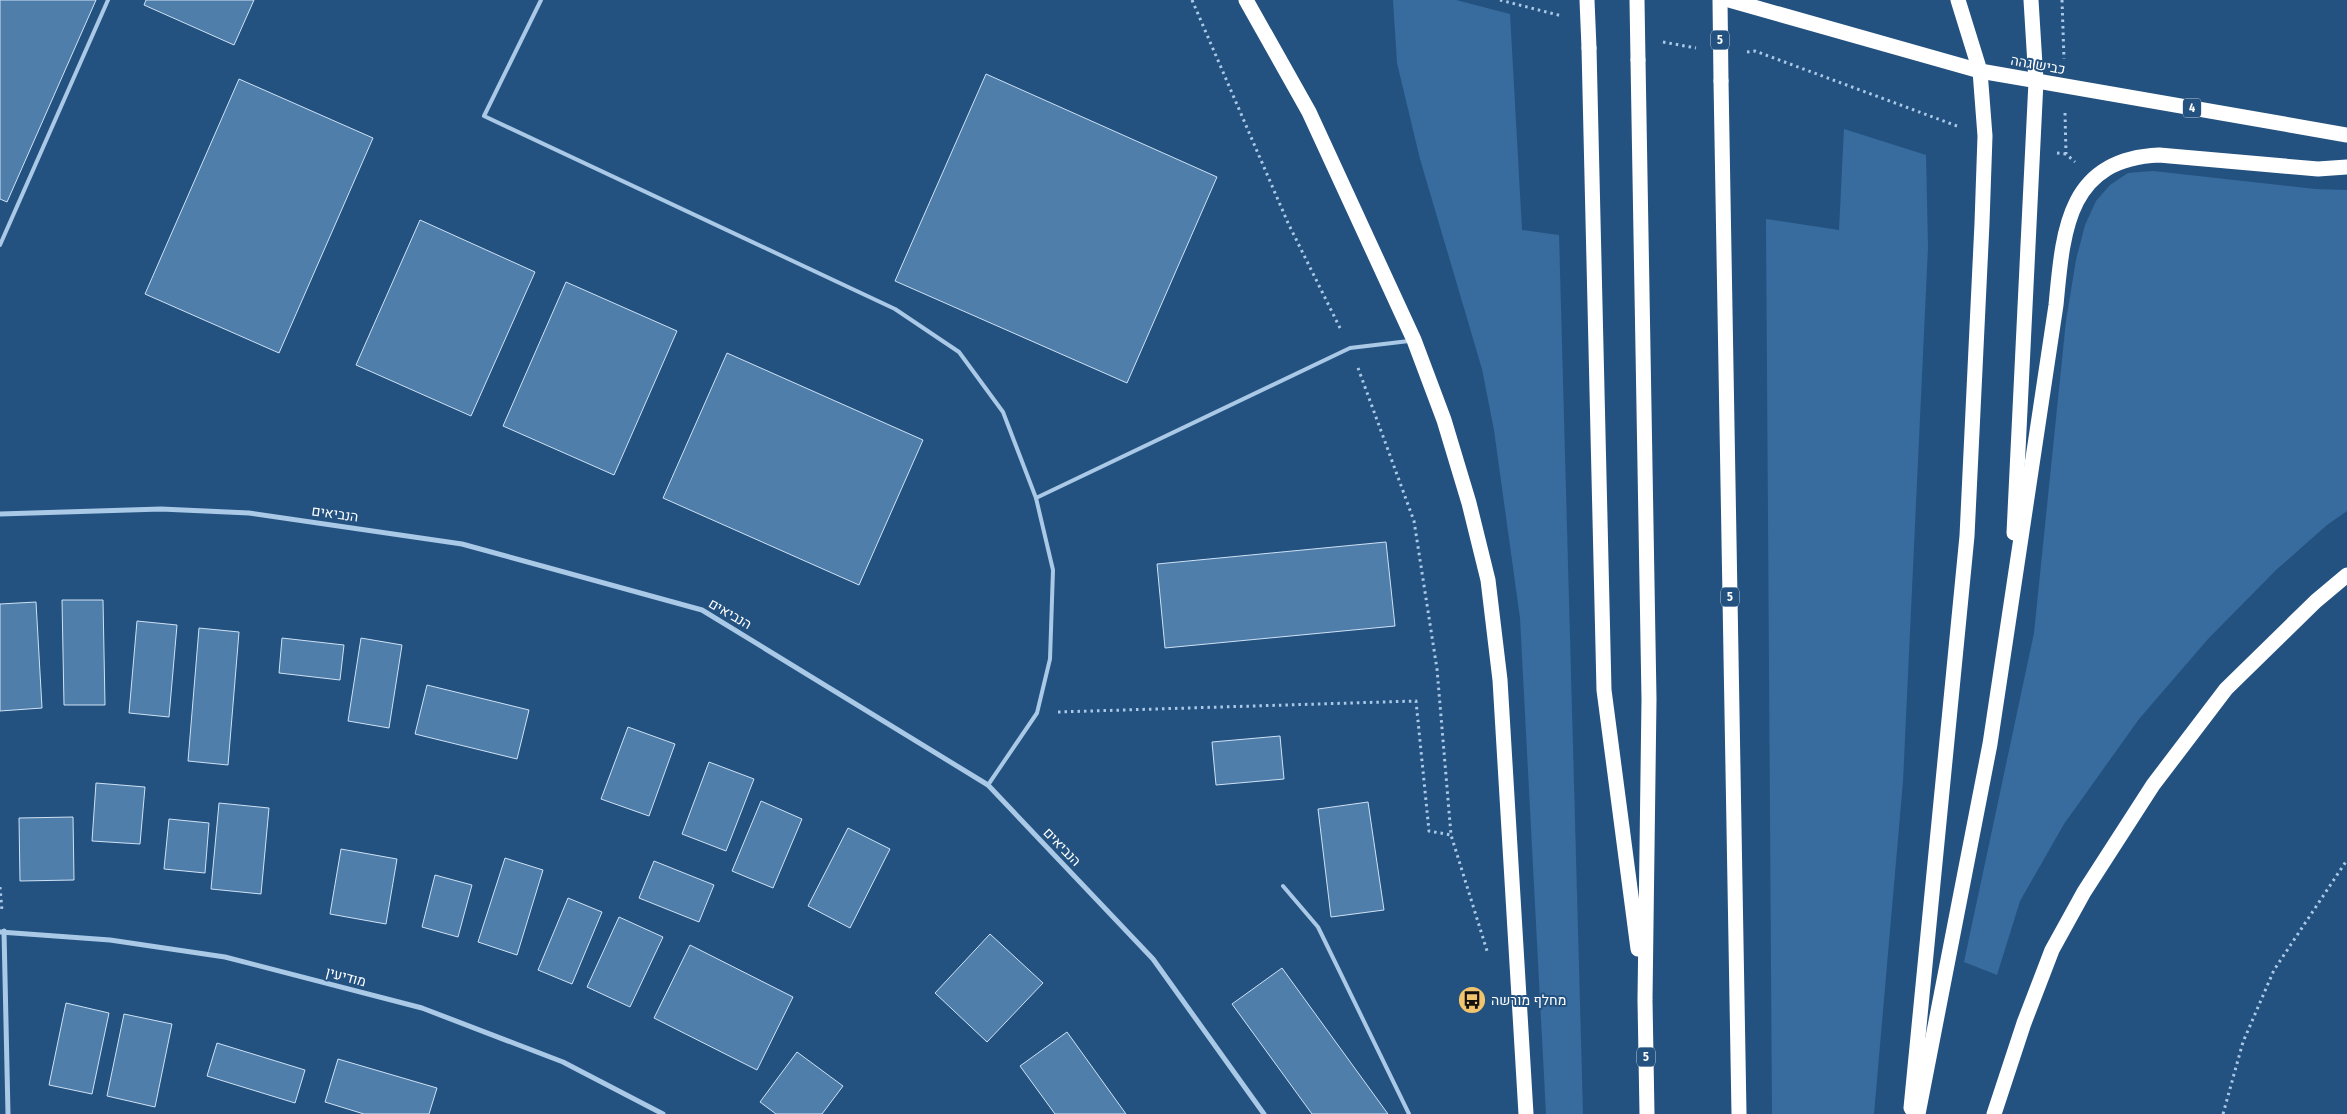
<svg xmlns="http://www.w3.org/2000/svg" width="2347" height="1114" viewBox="0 0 2347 1114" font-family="'Fira Sans Condensed',Heebo,sans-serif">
<rect width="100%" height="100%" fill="#245280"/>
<!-- green -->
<g fill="#386c9e">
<path d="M1393 0H1456L1510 14 1522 230 1559 235 1583 1114H1546L1520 618 1494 430 1482 369 1420 159 1397 63Z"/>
<path d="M1844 129 1926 155 1928 247 1903 781 1874 1114H1772L1766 219 1839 230Z"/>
<path d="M2153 171 2315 189 2347 190V511L2327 525 2276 570 2208 639 2139 719 2064 824 2020 901 1997 975 1964 962 2034 633 2066 321 2076 260 2085 225 2096 201 2110 185 2128 173Z"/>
</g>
<!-- building -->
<g fill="#507eab" stroke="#cee2f5">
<path d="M0 0H96L7 202 0 199Z"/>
<path d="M146 0H254L234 45 144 5Z"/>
<path d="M986 74 1217 177 1127 383 895 281Z"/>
<path d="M239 79 373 138 279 353 145 294Z"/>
<path d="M420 220 535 272 471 416 356 365Z"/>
<path d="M566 282 677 331 614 475 503 426Z"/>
<path d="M727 353 923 440 859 585 663 498Z"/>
<path d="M1386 542 1395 626 1165 648 1157 564Z"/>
<path d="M62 600H103L105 705H64Z"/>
<path d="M36 602 42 708 0 711V604Z"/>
<path d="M137 621 177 625 169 717 129 713Z"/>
<path d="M199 628 239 632 228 765 188 761Z"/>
<path d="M282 638 344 645 340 680 279 673Z"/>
<path d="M361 638 402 645 389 728 348 721Z"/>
<path d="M427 685 529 710 517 759 415 734Z"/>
<path d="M628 727 675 744 649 816 601 799Z"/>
<path d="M1280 736 1284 779 1216 785 1212 742Z"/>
<path d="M709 762 754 779 726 851 682 834Z"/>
<path d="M96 783 145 787 140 844 92 841Z"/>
<path d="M761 801 802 819 773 888 732 871Z"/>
<path d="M1368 802 1384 910 1331 917 1318 809Z"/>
<path d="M219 803 269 808 261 894 211 889Z"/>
<path d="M73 817 74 880 20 881 19 818Z"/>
<path d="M169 819 209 823 205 873 164 869Z"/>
<path d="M848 828 890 849 850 928 808 906Z"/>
<path d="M341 849 397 859 386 924 330 914Z"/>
<path d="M505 858 543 870 517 955 478 942Z"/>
<path d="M654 861 714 885 699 922 639 898Z"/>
<path d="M435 875 472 885 458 937 422 927Z"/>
<path d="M568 898 602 912 572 984 538 970Z"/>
<path d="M619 917 663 937 630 1007 587 987Z"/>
<path d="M990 934 1043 983 987 1042 935 993Z"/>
<path d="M690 945 793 997 757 1070 654 1018Z"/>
<path d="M1282 968 1388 1114H1312L1232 1004Z"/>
<path d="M66 1003 109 1013 92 1094 49 1085Z"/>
<path d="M124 1014 172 1024 155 1107 107 1096Z"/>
<path d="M1067 1032 1126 1114H1055L1020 1066Z"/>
<path d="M217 1043 305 1070 295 1103 207 1076Z"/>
<path d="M797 1052 843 1086 822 1114H776L760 1102Z"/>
<path d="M338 1059 437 1088 429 1114H364L325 1102Z"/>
</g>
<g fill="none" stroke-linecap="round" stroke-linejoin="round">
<!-- path -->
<g stroke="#aac9e7" stroke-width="3" stroke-dasharray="2.5 4" stroke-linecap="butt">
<path d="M1192 0 1288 223 1341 330"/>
<path d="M1500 0 1562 16"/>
<path d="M2062 0 2064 59"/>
<path d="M1663 42 1696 48"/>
<path d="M1747 52 1755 51 1957 126"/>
<path d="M2065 113 2066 154 2075 162"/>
<path d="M2057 153 2066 154"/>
<path d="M1358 368 1414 521 1437 669 1451 835 1488 954"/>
<path d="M1058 712 1416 701 1429 831 1451 835"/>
<path d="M0 887 2 911"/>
<path d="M2223 1114 2243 1042 2274 970 2347 860"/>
</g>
<!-- lane -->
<g stroke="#aac9e7" stroke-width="4">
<path d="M541 0 484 116 895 309 959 352 1003 412 1036 498 1053 570 1050 659 1037 713 988 785"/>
<path d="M0 245 108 0"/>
<path d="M1036 498 1350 348 1409 341"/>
<path d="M1283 886 1318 927 1409 1114"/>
</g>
<!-- street -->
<g stroke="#aac9e7" stroke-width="5">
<path d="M0 514 161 509 249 513 462 544 702 610 988 785 1153 959 1264 1114"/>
<path d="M4 931 8 1114"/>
<path d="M0 932 110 940 225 957 422 1008 563 1062 663 1114"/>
</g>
<!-- highway -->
<g stroke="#fff" stroke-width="15">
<path d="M1246 0 1309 112 1414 340 1444 420 1469 503 1488 580 1500 680 1526 1114"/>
<path d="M1729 0 1980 71 2347 135"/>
<path d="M1589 48 1604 690 1638 949"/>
<path d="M1638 60 1649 699 1645 1000 1647 1114"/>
<path d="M1721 81 1739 1114"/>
<path d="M2014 533 2036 81 2031 0"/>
<path d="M1911 1108 1967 536 1982 223 1985 136 1980 71 1958 0"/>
<path d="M1918 1114 1990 744 2056 305C2063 231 2067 159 2159 155L2318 169 2347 167"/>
<path d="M1994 1114 2024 1023 2052 950 2084 892 2153 785 2226 689 2316 601 2347 575"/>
</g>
<!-- highway-bridge -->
<g stroke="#fff" stroke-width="15">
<path d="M1587 0 1589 48"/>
<path d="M1637 0 1638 60"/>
<path d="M1720 0 1721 81"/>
</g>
</g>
<!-- icons -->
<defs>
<symbol id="bus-disc" viewBox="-11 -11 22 22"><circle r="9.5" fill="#f1c46e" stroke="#245280"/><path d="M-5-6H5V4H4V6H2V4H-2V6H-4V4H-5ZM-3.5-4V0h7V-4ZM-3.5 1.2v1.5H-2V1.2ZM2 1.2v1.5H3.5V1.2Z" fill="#111"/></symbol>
</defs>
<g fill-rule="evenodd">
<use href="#bus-disc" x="1456" y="984" width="32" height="32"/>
</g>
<g text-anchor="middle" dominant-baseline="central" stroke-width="4" stroke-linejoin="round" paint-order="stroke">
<!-- shield labels -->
<g fill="#245280" stroke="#bdcbd9" stroke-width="1">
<rect x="1711" y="30.5" width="18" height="19" rx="4"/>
<rect x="2183" y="98.5" width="18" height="19" rx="4"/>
<rect x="1721" y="587.5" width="18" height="19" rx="4"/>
<rect x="1637" y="1047.5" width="18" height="19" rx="4"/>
</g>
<g font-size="12" font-weight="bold" fill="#fff">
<text x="1720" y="40">5</text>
<text x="2192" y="108">4</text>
<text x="1730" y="597">5</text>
<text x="1646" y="1057">5</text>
</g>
<!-- street labels -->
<g font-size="14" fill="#fff" stroke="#245280">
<text transform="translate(2038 65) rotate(10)">כביש גהה</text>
<text transform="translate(335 514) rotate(8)">הנביאים</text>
<text transform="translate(730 614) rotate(30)">הנביאים</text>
<text transform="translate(1062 847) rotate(46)">הנביאים</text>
<text transform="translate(346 977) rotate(15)">מודיעין</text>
</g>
<!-- poi labels -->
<g font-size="14" fill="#fff" stroke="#245280" text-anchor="start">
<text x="1491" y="1000">מחלף מורשה</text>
</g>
</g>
</svg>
